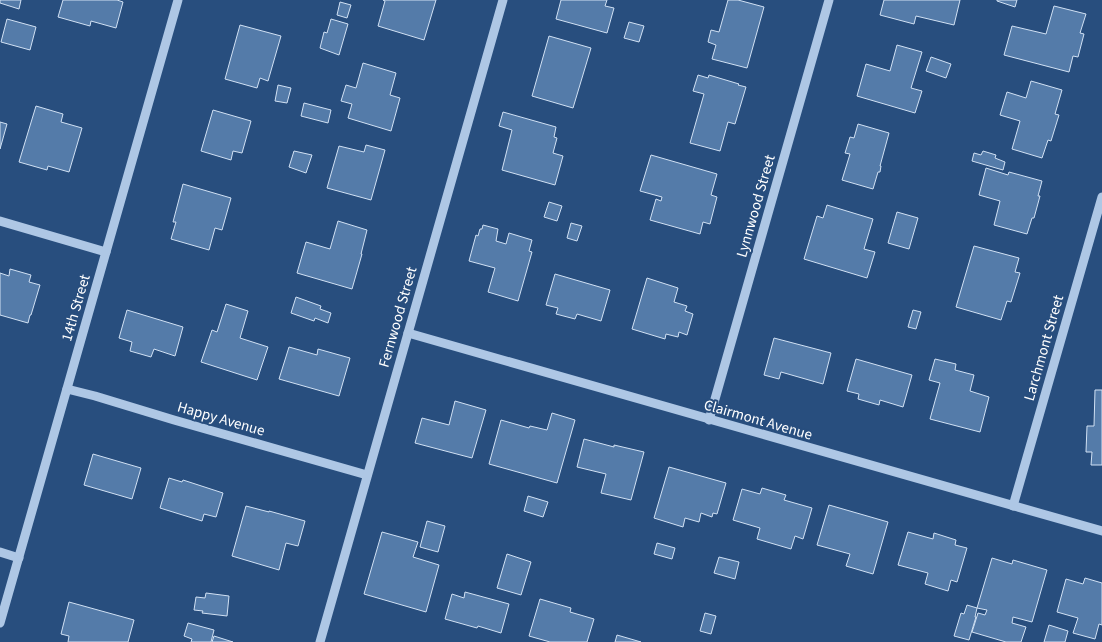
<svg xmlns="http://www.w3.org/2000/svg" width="1102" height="642" viewBox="0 0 1102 642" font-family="'Source Sans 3',sans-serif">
<rect width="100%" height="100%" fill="#284e7e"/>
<!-- building -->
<g fill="#547ba9" stroke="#d1e1f4">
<path d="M0 0H21L19 9 0 3Z"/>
<path d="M63 0H117L123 2 116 28 91 21 90 26 58 17Z"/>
<path d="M383 0H436L424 40 378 26 385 1Z"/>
<path d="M561 0H607L605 6 614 8 607 33 556 19Z"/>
<path d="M728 0H738L764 7 747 68 712 59 716 45 708 42 711 30 719 32Z"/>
<path d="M884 0H960L954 25 916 16 914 24 880 15Z"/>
<path d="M997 0H1017L1015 7 997 1Z"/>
<path d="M340 2 351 5 347 18 337 15Z"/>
<path d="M1054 6 1086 14 1080 33 1084 34 1078 57 1073 56 1069 72 1004 55 1012 26 1046 34Z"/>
<path d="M7 19 36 27 30 50 1 42Z"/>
<path d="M331 19 348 24 339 55 320 48 324 32 327 33Z"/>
<path d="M629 22 644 26 639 42 624 38Z"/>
<path d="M240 25 281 36 268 81 260 78 257 88 225 79Z"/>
<path d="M549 36 591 48 573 108 532 96Z"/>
<path d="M897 45 922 52 911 88 922 91 915 113 857 96 866 64 890 71Z"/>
<path d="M931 57 951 64 946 78 926 71Z"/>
<path d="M363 63 396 73 390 95 400 98 391 131 348 118 352 104 341 101 346 85 356 88Z"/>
<path d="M698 75 708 78 709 75 739 84 738 85 746 87 735 124 728 122 720 151 690 143 704 94 693 91Z"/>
<path d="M1031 81 1062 90 1055 114 1059 115 1051 141 1048 140 1042 158 1012 149 1020 121 1000 115 1007 92 1026 98Z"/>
<path d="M278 85 291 88 287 103 275 101Z"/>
<path d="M304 103 331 110 328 123 301 116Z"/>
<path d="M36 106 63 114 61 122 82 128 69 172 48 166 47 170 19 162Z"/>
<path d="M213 110 251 121 242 153 233 151 231 160 201 151Z"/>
<path d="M503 112 556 127 554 137 557 138 553 153 563 156 555 185 502 170 512 130 499 126Z"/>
<path d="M0 122 7 124 0 149Z"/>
<path d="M858 124 889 133 880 166H881L880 172H878L873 189 842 180 850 154 845 153 850 137 854 138Z"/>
<path d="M366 145 385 150 371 200 327 188 339 146 364 152Z"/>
<path d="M294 151 312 155 306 173 289 167Z"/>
<path d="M983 151 996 155 995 158 1005 162 1003 170 972 161 974 153 981 155Z"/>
<path d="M651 155 717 174 711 195 717 197 710 224 703 222 700 234 650 220 656 199 661 201 662 197 640 191Z"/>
<path d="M986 168 1008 175 1009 172 1042 181 1038 196H1040L1034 218H1032L1027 234 994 225 1000 201 979 195Z"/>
<path d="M183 184 231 198 222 230 215 228 209 250 171 239 176 222H173Z"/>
<path d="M549 202 562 206 557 221 544 217Z"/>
<path d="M827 205 873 219 864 249 875 252 867 278 804 259 817 216 823 218Z"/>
<path d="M897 212 918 218 909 249 888 243Z"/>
<path d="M338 221 367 230 361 254H362L352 289 297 273 306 242 330 249Z"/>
<path d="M571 223 582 226 577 241 567 238Z"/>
<path d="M483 225 498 229 496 241 506 244 509 233 532 240 529 251 532 252 518 301 488 292 495 268 469 261 476 235 478 236 480 229H482Z"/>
<path d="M974 246 1019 258 1015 272 1020 273 1011 302 1007 301 1001 320 956 307Z"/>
<path d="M10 269 31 275 29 282 40 285 31 315H30L28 323 0 315V273L9 276Z"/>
<path d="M555 274 610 290 601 321 577 314 575 319 556 314 558 308 546 305Z"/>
<path d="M647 278 678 288 674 302 687 306 685 311 693 314 687 335 679 332 678 337 666 334 665 339 632 329Z"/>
<path d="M296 297 321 306 320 309 331 313 328 323 315 318 314 321 291 313Z"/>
<path d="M226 304 248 311 240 338 268 347 257 380 201 362 212 330 217 332Z"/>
<path d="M127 310 183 327 175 356 154 349 151 357 130 351 132 342 119 338Z"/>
<path d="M913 310 921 312 916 329 908 327Z"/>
<path d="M774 338 831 353 823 384 781 372 779 379 764 375Z"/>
<path d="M289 347 317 355 318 349 350 358 339 396 279 379Z"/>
<path d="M856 359 912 375 903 407 880 400 879 405 858 399 859 394 847 391Z"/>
<path d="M935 359 956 364 955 370 974 375 970 391 989 397 980 432 930 419 940 383 929 380Z"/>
<path d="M1095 390H1102V465H1091L1092 452H1086L1087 426H1094Z"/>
<path d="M455 401 486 410 472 458 415 443 422 418 449 425Z"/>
<path d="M552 413 575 420 557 483 489 464 501 420 529 428 530 426 547 430Z"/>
<path d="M584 439 614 447V445L644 452 631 500 601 493 606 474 577 467Z"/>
<path d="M93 454 141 468 132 499 84 485Z"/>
<path d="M669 467 726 483 717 514 713 513 712 517 701 513 699 522 685 518 683 527 654 518Z"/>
<path d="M169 478 182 482 183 480 223 493 216 517 204 514 202 521 160 508Z"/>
<path d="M762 488 786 495 784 500 812 508 803 539 795 536 791 549 757 539 760 528 733 520 742 489 760 494Z"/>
<path d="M528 496 548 502 543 517 524 511Z"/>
<path d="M829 505 888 522 873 574 846 566 850 554 817 545Z"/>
<path d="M246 506 269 512V511L305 521 298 546 286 543 279 570 232 556Z"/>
<path d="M427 521 445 526 438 552 420 547Z"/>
<path d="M382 532 418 542 413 557 439 565 426 612 364 594Z"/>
<path d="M908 532 933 539 934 533 956 540 955 545 967 548 957 582 951 580 948 591 925 584 928 573 898 565Z"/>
<path d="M657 543 675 548 672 559 654 554Z"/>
<path d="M507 554 531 562 521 595 497 588Z"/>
<path d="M719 557 739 562 735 579 714 573Z"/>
<path d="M992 558 1012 564 1013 560 1047 570 1032 622 1013 617 1012 623 1026 627 1021 642H1006L972 632 978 613 985 615 987 610 977 608Z"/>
<path d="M1085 578 1102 583V625L1099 624 1095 639 1073 633 1078 618 1057 612 1066 579 1083 584Z"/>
<path d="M465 592 509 604 501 633 478 626 477 628 445 619 452 594 464 598Z"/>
<path d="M206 593 229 596 227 616 202 613 203 611 194 610 196 597 205 598Z"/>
<path d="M540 599 571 608 570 612 594 619 587 642H550L529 636Z"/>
<path d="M69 602 134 620 128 642H68L69 636 61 634Z"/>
<path d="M967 605 977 608 975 617H976L969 640 954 636 961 613 964 614Z"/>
<path d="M705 613 716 616 711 634 700 631Z"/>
<path d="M188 623 214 630 211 642H191L192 639 184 636Z"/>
<path d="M1049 625 1068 631 1065 642H1044Z"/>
<path d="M617 635 641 642H615Z"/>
<path d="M214 636 233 642H212Z"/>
</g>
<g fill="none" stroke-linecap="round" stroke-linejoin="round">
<!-- minor -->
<g stroke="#aec7e5" stroke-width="9">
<path d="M0 221 106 252"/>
<path d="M408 333 1102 531"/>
<path d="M67 389 95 396 174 420 367 475"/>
<path d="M709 420 829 0"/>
<path d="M1013 506 1102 197"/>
<path d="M0 552 19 558"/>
<path d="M0 623 178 0"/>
<path d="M320 642 503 0"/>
</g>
</g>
<g text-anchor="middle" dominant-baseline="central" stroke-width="4" stroke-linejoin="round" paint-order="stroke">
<!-- street labels -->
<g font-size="15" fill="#fff" stroke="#284e7e">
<text transform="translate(756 206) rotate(-74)">Lynnwood Street</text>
<text transform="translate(76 308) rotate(-74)">14th Street</text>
<text transform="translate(398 317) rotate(-74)">Fernwood Street</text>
<text transform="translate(1044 348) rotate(-74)">Larchmont Street</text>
<text transform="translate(221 419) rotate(16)">Happy Avenue</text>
<text transform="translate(758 420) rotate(16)">Clairmont Avenue</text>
</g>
</g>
</svg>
